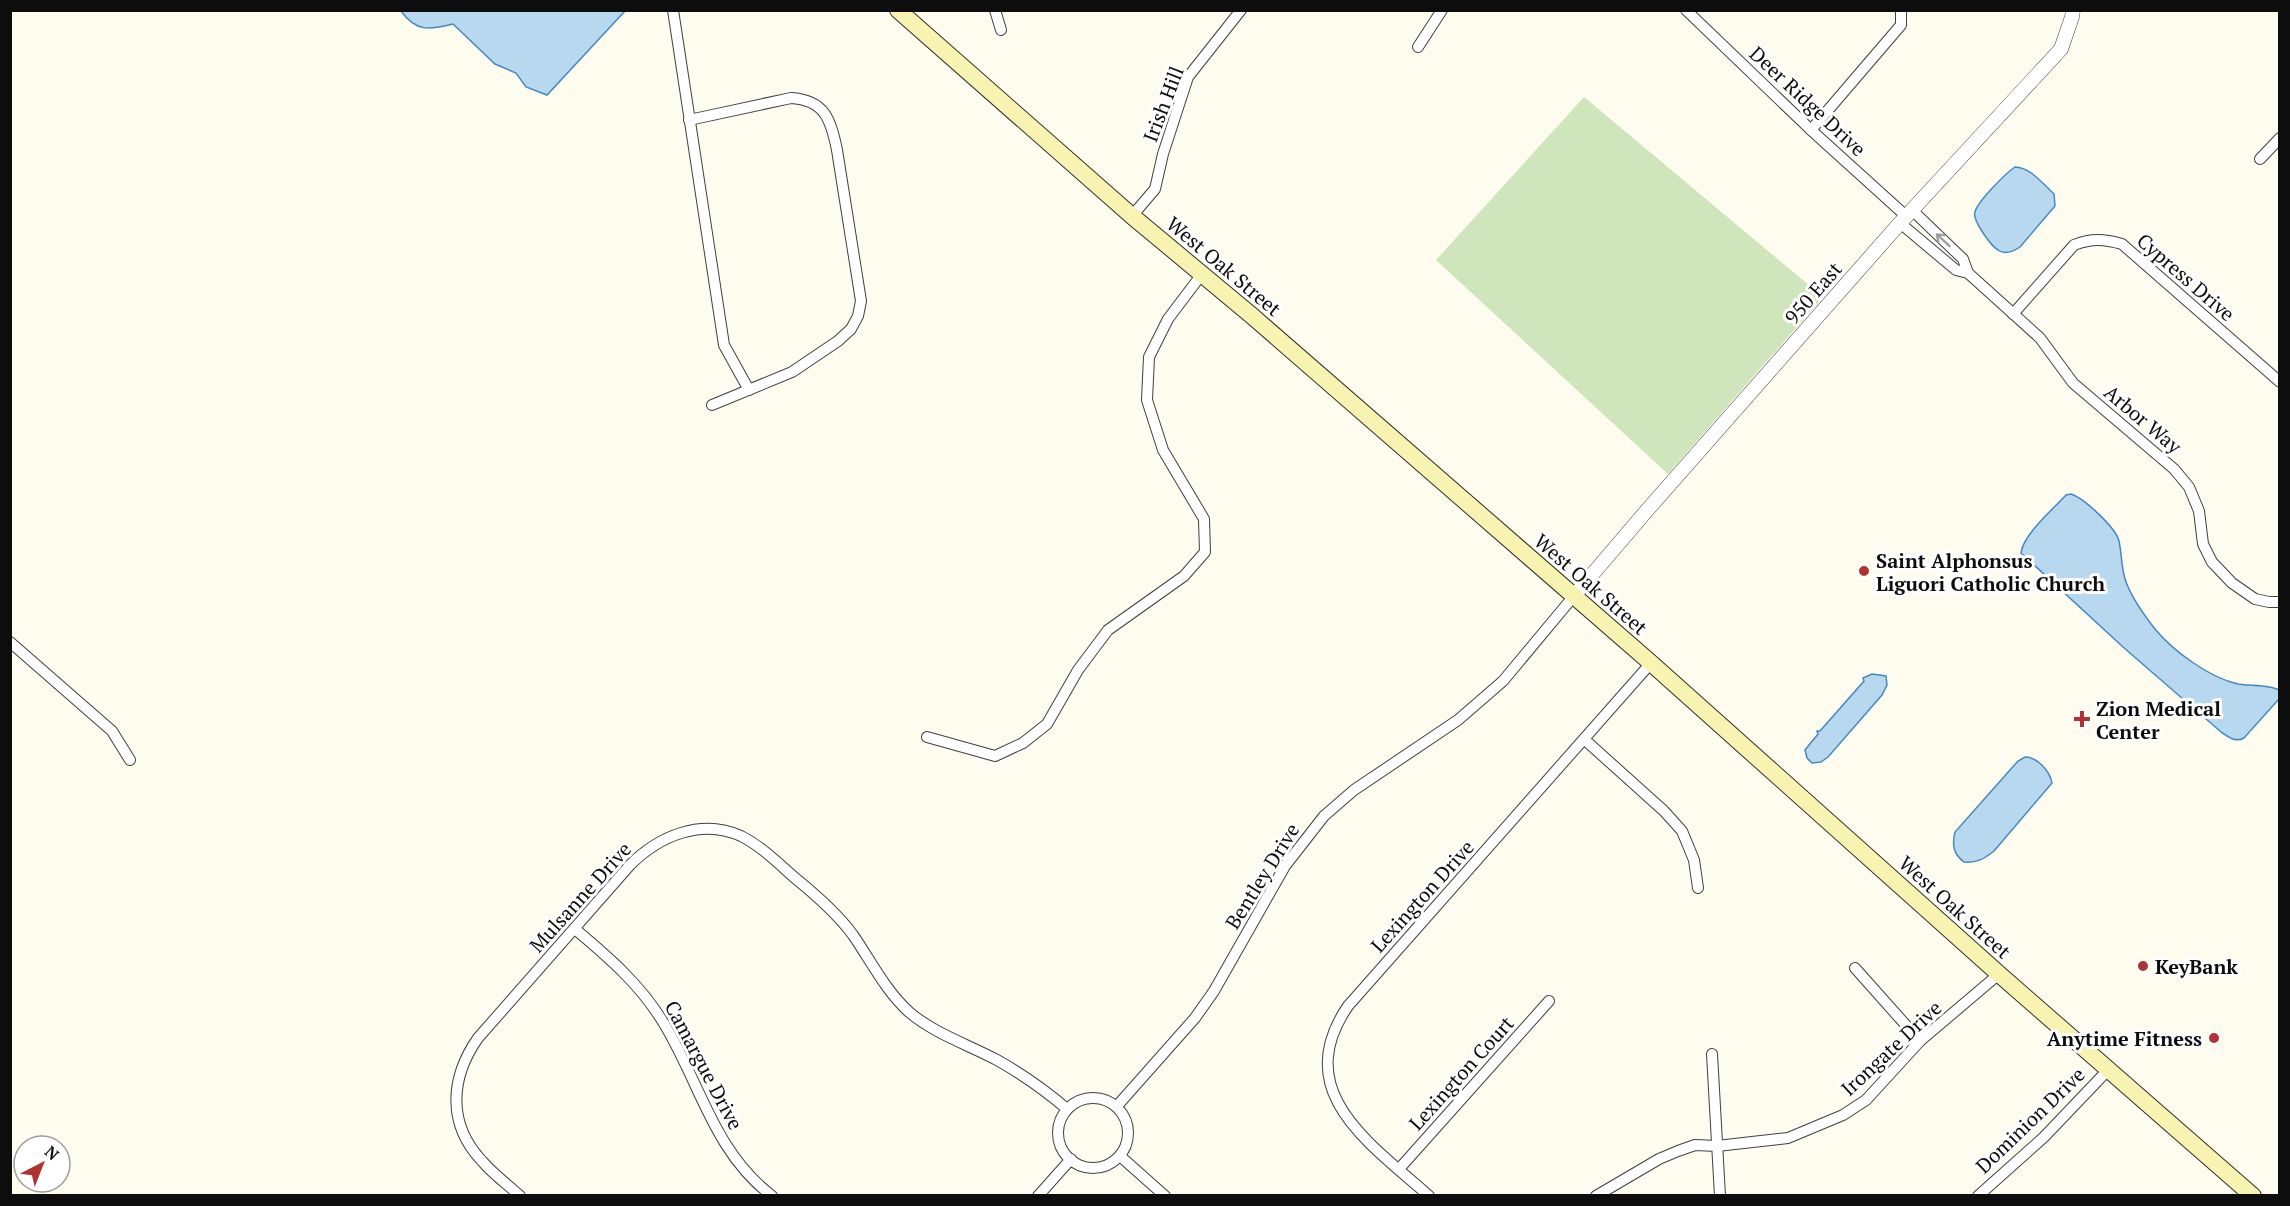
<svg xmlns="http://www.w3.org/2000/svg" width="2290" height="1206" viewBox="0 0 2290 1206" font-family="'PT Serif',serif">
<rect width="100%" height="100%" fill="#fefbef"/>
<!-- green -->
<path fill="#cfe5bb" d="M1584 97 1823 297 1668 474 1436 260Z"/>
<!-- water -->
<g fill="#b8d8f0" stroke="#4689c1" stroke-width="1.5">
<path d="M401 11H625L547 95 526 87 516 73 495 64 453 24C429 30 416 32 401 11Z"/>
<path d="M2015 167C2030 167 2043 184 2054 194L2055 206 2020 247C2014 251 2005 255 1998 250 1991 246 1972 220 1975 212 1977 202 2006 173 2015 167Z"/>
<path d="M2071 494C2084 498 2116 528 2119 541 2122 555 2121 568 2126 582 2132 598 2144 615 2155 629 2173 651 2210 678 2238 684 2250 686 2270 685 2279 690V699L2244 738C2235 743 2229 737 2221 732L2123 647 2021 553C2023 535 2053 509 2066 495Z"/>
<path d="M1872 674 1886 676 1887 685 1882 695 1828 757 1821 762 1812 763 1807 758 1805 750 1818 734 1817 731H1820L1864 681 1863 678Z"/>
<path d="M2025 757C2037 757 2050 771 2052 783L1994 851C1984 859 1977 863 1964 862 1953 854 1952 844 1955 832L2018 761Z"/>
</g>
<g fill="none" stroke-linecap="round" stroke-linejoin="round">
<defs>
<g id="minor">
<path d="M673 10 724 345 749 390"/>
<path d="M995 10 1001 30"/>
<path d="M1686 10 1811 130 1906 216"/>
<path d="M1418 47 1442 10"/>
<path d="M689 120 791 98C825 100 831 120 837 150L861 301 858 316 851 329 838 341 792 372 712 405"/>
<path d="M1811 130 1901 25V10"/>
<path d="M2260 159 2280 138"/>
<path d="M1912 210 1963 259 1968 273"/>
<path d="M1132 216 1155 189 1163 154 1188 77 1241 10"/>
<path d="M1900 223 1956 270 1968 273 1998 300 2040 338 2073 383 2174 469 2189 487 2199 511 2203 544 2212 562 2232 583 2255 599 2269 602H2280"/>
<path d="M2013 314 2074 245C2092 238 2104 239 2122 244L2280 382"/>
<path d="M10 642 112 731 130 760"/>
<path d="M927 737 995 756 1023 743 1047 724 1078 670 1108 630 1184 576 1205 552 1204 519 1163 450 1147 400 1149 357 1168 319 1202 274"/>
<path d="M1585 740 1664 811 1682 831 1694 860 1698 888"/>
<path d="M575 929C608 957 640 984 663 1022 700 1082 713 1151 772 1196"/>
<path d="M1855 968 1920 1041"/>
<path d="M1712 1054 1720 1196"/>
<circle cx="1093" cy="1133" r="35"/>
<path d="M1117 1106 1195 1018 1214 991 1285 866 1324 816 1354 790 1458 720 1503 681 1573 597"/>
<path d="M1120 1156 1165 1196"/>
<path d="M1399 1169 1549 1001"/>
<path d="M520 1196C507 1184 493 1174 482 1161 447 1124 450 1078 478 1038L630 865C659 836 701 818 741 836 761 846 778 863 795 878 816 895 837 913 853 935 871 961 885 990 909 1012 935 1034 967 1044 997 1060 1022 1074 1045 1090 1067 1109"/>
<path d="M1038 1196 1071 1159"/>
<path d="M1429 1196C1371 1144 1289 1092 1348 1006L1651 663"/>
<path d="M1596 1196 1659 1159 1678 1151 1695 1145 1717 1146 1788 1138 1843 1115 1866 1100 1920 1041 1999 974"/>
<path d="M1978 1196 2044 1137 2108 1070"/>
</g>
<path id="tertiary" d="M1573 597 1649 508 1900 223 2061 49 2072 17 2073 10"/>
<path id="secondary" d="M898 10 1132 216 1251 315 1651 663 1999 974 2253 1196"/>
</defs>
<!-- minor casing -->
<use href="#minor" stroke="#404040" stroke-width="12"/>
<!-- tertiary casing -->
<use href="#tertiary" stroke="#404040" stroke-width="15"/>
<!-- secondary casing -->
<use href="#secondary" stroke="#2f2f2f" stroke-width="18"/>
<!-- minor -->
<use href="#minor" stroke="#fff" stroke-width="10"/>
<!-- tertiary -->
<use href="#tertiary" stroke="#fff" stroke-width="14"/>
<!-- secondary -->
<use href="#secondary" stroke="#f8f3b0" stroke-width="16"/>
</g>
<!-- one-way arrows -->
<defs><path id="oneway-shaft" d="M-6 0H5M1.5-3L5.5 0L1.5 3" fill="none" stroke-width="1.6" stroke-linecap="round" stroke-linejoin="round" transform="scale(1.5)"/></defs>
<use stroke="#9e9e9e" href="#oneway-shaft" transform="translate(1943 240) rotate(-137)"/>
<!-- markers -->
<g fill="#b13232" stroke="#fff" stroke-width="2">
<circle cx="1864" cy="571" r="6"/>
<path d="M2079 710h6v6h6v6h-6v6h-6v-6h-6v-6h6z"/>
<circle cx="2143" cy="966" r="6"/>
<circle cx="2214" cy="1038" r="6"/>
</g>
<g text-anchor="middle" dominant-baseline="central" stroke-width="6" stroke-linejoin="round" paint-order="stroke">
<!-- street labels -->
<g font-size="20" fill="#0d0d0d" stroke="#fff">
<text transform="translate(1808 101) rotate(43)">Deer Ridge Drive</text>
<text transform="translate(1163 104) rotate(-69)">Irish Hill</text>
<text transform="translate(1224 266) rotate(40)">West Oak Street</text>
<text transform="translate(2186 277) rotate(41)">Cypress Drive</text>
<text transform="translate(1813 293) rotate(-49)">950 East</text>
<text transform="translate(2143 419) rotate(40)">Arbor Way</text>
<text transform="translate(1591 584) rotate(41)">West Oak Street</text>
<text transform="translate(1262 876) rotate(-58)">Bentley Drive</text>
<text transform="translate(1422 896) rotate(-48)">Lexington Drive</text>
<text transform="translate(580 897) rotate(-48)">Mulsanne Drive</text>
<text transform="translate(1955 907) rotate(42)">West Oak Street</text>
<text transform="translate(1891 1048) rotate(-43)">Irongate Drive</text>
<text transform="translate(704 1065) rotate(62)">Camargue Drive</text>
<text transform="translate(1461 1073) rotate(-48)">Lexington Court</text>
<text transform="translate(2030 1120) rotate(-44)">Dominion Drive</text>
</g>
<!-- poi labels -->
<g font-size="20" font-weight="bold" fill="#0d0d0d" stroke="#fff" text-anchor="start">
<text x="1876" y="560">Saint Alphonsus<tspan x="1876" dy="23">Liguori Catholic Church</tspan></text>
<text x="2096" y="708">Zion Medical<tspan x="2096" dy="23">Center</tspan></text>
<text x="2155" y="966">KeyBank</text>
<text x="2202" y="1038" text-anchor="end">Anytime Fitness</text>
</g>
</g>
<!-- border -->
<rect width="2290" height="1206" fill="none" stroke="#0d0d0d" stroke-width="24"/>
<!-- north arrow -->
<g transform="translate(42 1164) rotate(42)"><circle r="28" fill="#ffffff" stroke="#9e9e9e" stroke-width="1.5"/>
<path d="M0-4.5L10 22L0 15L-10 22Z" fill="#b13232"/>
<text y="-9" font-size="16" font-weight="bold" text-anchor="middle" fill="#0d0d0d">N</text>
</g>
</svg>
